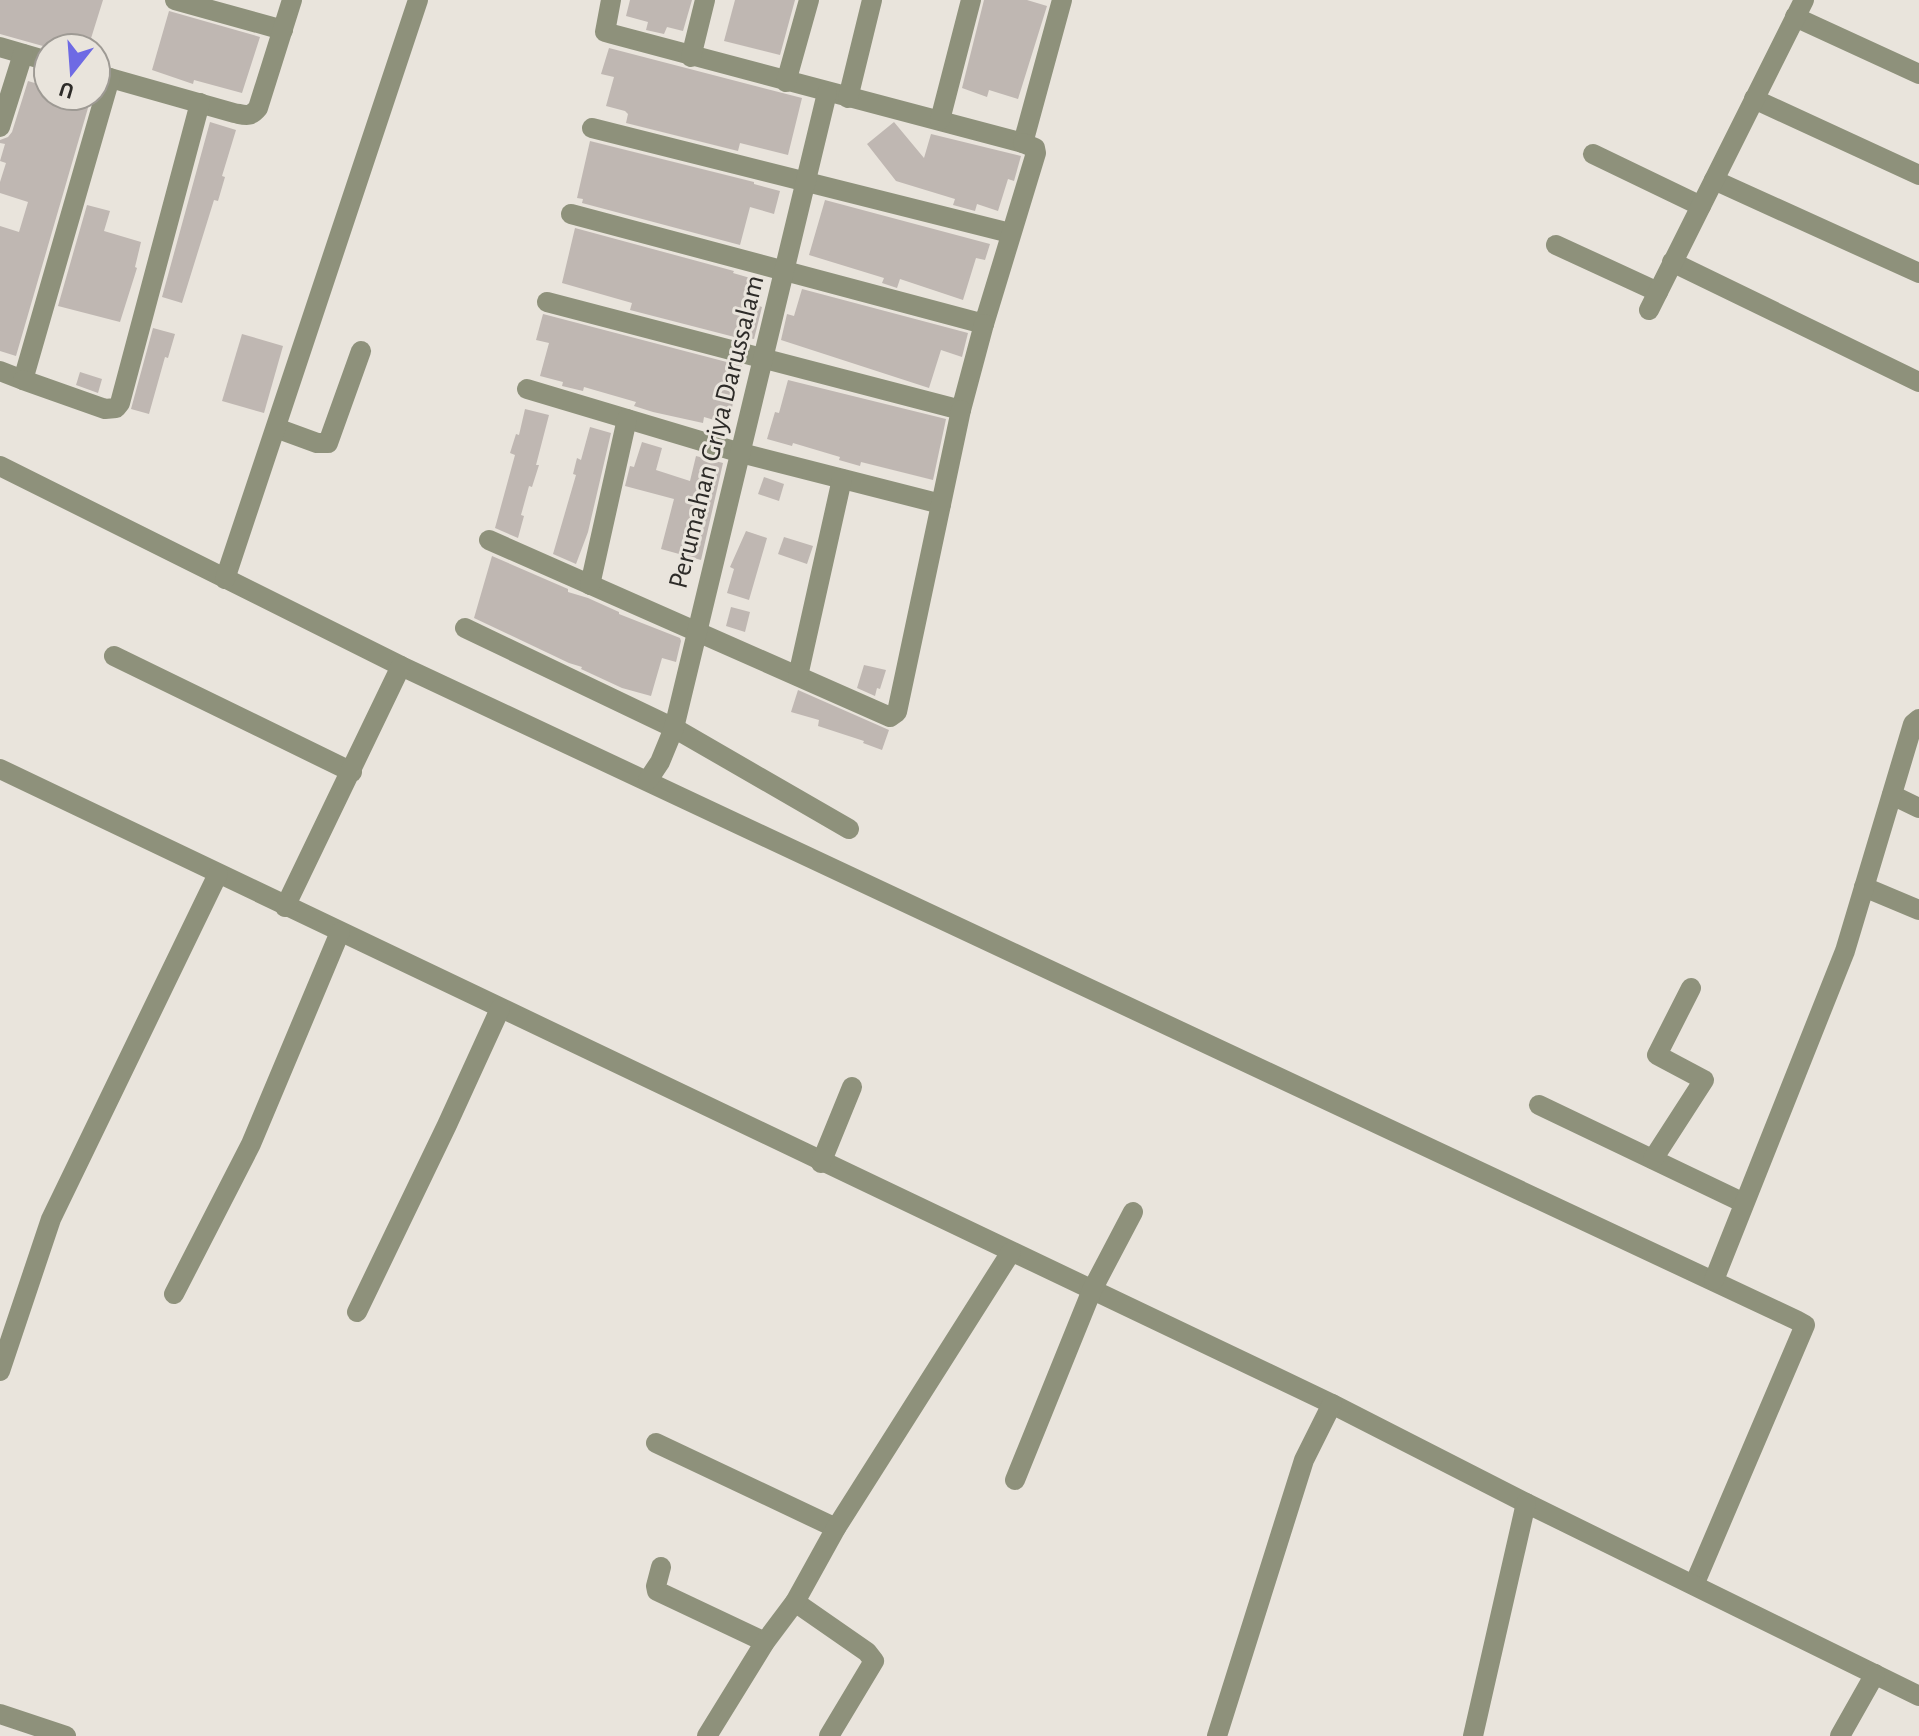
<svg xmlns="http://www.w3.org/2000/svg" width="1919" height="1736" viewBox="0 0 1919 1736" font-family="'Alegreya Sans',sans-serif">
<rect width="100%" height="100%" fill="#e9e4dc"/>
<!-- building -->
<g fill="#bfb7b2">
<path d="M0 0H103L88 48H50L0 34Z"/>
<path d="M630 0H692L683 31 667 27 664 34 646 30 648 22 626 16Z"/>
<path d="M735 0H795L780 55 724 41Z"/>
<path d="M984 0H1027L1047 6 1018 99 989 90 987 97 962 88Z"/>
<path d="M169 11 260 37 242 93 194 80 193 84 152 70Z"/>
<path d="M609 48 802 98 788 155 740 143 738 151 626 123 628 114 625 111 606 106 614 77 601 74Z"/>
<path d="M28 81 48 87V96H73L90 101 16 356 0 351V226L19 232 28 202 0 193V182L6 163 0 161 5 144 0 143V140L8 137 12 132Z"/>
<path d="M210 122 236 130 222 176 225 177 218 201 214 200 182 303 162 297Z"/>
<path d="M894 122 924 158 931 134 1021 156 1014 181 1008 179 998 211 977 204 975 211 953 205 955 199 896 181 867 144Z"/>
<path d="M590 141 754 182V184L780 191 774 214 750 207 740 245 582 203 583 199 577 198Z"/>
<path d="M825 200 990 244 985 260 976 258 963 300 900 279 897 288 882 283 884 278 809 255Z"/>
<path d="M87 205 110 211 104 231 141 242 135 267 137 268 120 322 58 306Z"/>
<path d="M575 228 734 271 733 273 757 280 750 303 762 307 754 339 750 338V341L630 310 632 303 562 283Z"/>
<path d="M802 289 968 333 962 357 941 350 929 388 781 340 787 314 794 316Z"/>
<path d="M543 314 742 366 728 424 704 417 703 423 653 412 634 406 636 402 584 387 583 391 562 386 563 382 540 376 549 343 536 340Z"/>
<path d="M153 328 175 334 168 358 165 357 149 414 131 409Z"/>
<path d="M242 334 283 346 264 413 222 401Z"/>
<path d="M80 372 102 379 98 393 76 385Z"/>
<path d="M788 380 946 419 933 480 861 462 860 466 839 460 840 457 793 443 792 446 767 439 775 412 779 413Z"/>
<path d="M525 409 549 415 536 465H539L532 487 529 486 521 515 524 516 518 538 495 528 515 455 510 453 516 434 519 435Z"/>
<path d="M590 427 611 433 588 532 576 564 553 554 576 475 573 474 577 458 581 460Z"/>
<path d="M642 442 662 448 656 470 690 481 696 456 723 463 701 560 661 549 674 499 625 486 630 466 634 467Z"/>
<path d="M764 477 784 484 779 501 758 494Z"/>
<path d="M746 531 767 538 749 600 727 593 734 569 730 567Z"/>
<path d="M784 537 813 546 807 564 778 554Z"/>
<path d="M492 556 568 589V592L588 598 619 612V614L680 638 681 641 676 662 662 658 651 696 622 688 581 669 582 667 569 663 474 618Z"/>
<path d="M731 607 750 612 745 632 726 626Z"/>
<path d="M864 665 886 670 880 689 877 688 875 696 857 688Z"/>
<path d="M798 690 889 730 882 750 863 743 864 741 818 726 819 720 791 712Z"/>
</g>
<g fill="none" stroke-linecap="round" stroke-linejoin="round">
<!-- minor -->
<g stroke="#8e917b" stroke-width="20">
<path d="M175 0 283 30"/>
<path d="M611 0 605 32 612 34 1023 143 1062 0"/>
<path d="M1795 17 1919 74"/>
<path d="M0 47 48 61"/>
<path d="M691 57 705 0"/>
<path d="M96 74 234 113C245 115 250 118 258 108L292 0"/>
<path d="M786 82 809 0"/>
<path d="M848 98 872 0"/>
<path d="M1754 99 1919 175"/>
<path d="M940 120 971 0"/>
<path d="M0 127 23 54"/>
<path d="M592 128 1010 233"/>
<path d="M1593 154 1701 206"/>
<path d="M1714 180 1919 273"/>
<path d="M571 214 984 324 1036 153 1035 148 1023 143"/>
<path d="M1556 245 1658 292"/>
<path d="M1672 262 1919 382"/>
<path d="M547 302 961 410 984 324"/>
<path d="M1649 310 1804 0"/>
<path d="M0 371 23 380 110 78"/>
<path d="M23 380 105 409 116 408 120 403 200 103"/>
<path d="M527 389 741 453 941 504"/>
<path d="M276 428 317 443H328L361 351"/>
<path d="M0 466 401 666 1796 1320 1805 1325 1694 1585"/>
<path d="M489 540 890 717 897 712 961 410"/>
<path d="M225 579 418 0"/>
<path d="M590 585 627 419"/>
<path d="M465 628 674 728 849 829"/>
<path d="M114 656 352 772"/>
<path d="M798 676 842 479"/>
<path d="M0 769 1332 1404 1526 1503 1919 1696"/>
<path d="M648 780 660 762 674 728 827 93"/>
<path d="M1892 795 1919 808"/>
<path d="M1864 887 1919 910"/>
<path d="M285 907 401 666"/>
<path d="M1539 1105 1744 1203"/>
<path d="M1653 1159 1704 1080 1657 1055 1691 988"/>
<path d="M821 1163 852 1087"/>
<path d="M1714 1280 1845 951 1913 724 1919 719"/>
<path d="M174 1294 251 1144 340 932"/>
<path d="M357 1312 447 1125 500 1009"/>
<path d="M0 1371 51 1219 218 874"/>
<path d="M656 1443 836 1528"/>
<path d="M1015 1480 1092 1290 1133 1212"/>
<path d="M661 1567 656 1586 657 1591 765 1642"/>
<path d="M795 1602 867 1652 874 1661 829 1736"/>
<path d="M0 1714 66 1736"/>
<path d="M707 1736 765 1642 795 1602 836 1528 1011 1252"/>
<path d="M1217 1736 1304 1460 1332 1404"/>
<path d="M1473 1736 1526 1503"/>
<path d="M1840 1736 1875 1674"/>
</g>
</g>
<g text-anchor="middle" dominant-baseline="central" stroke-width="6" stroke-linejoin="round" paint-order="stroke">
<!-- street labels -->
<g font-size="28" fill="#2d2b28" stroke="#e9e4dc">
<text transform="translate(717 432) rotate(-76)">Perumahan Griya Darussalam</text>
</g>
</g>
<!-- north arrow -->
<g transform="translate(72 72) rotate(197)"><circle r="38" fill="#e9e4dc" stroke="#9e9a94" stroke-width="2"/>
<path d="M0-6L14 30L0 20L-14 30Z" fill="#6e6ae4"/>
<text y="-12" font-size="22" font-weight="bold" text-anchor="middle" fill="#2d2b28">U</text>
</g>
</svg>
